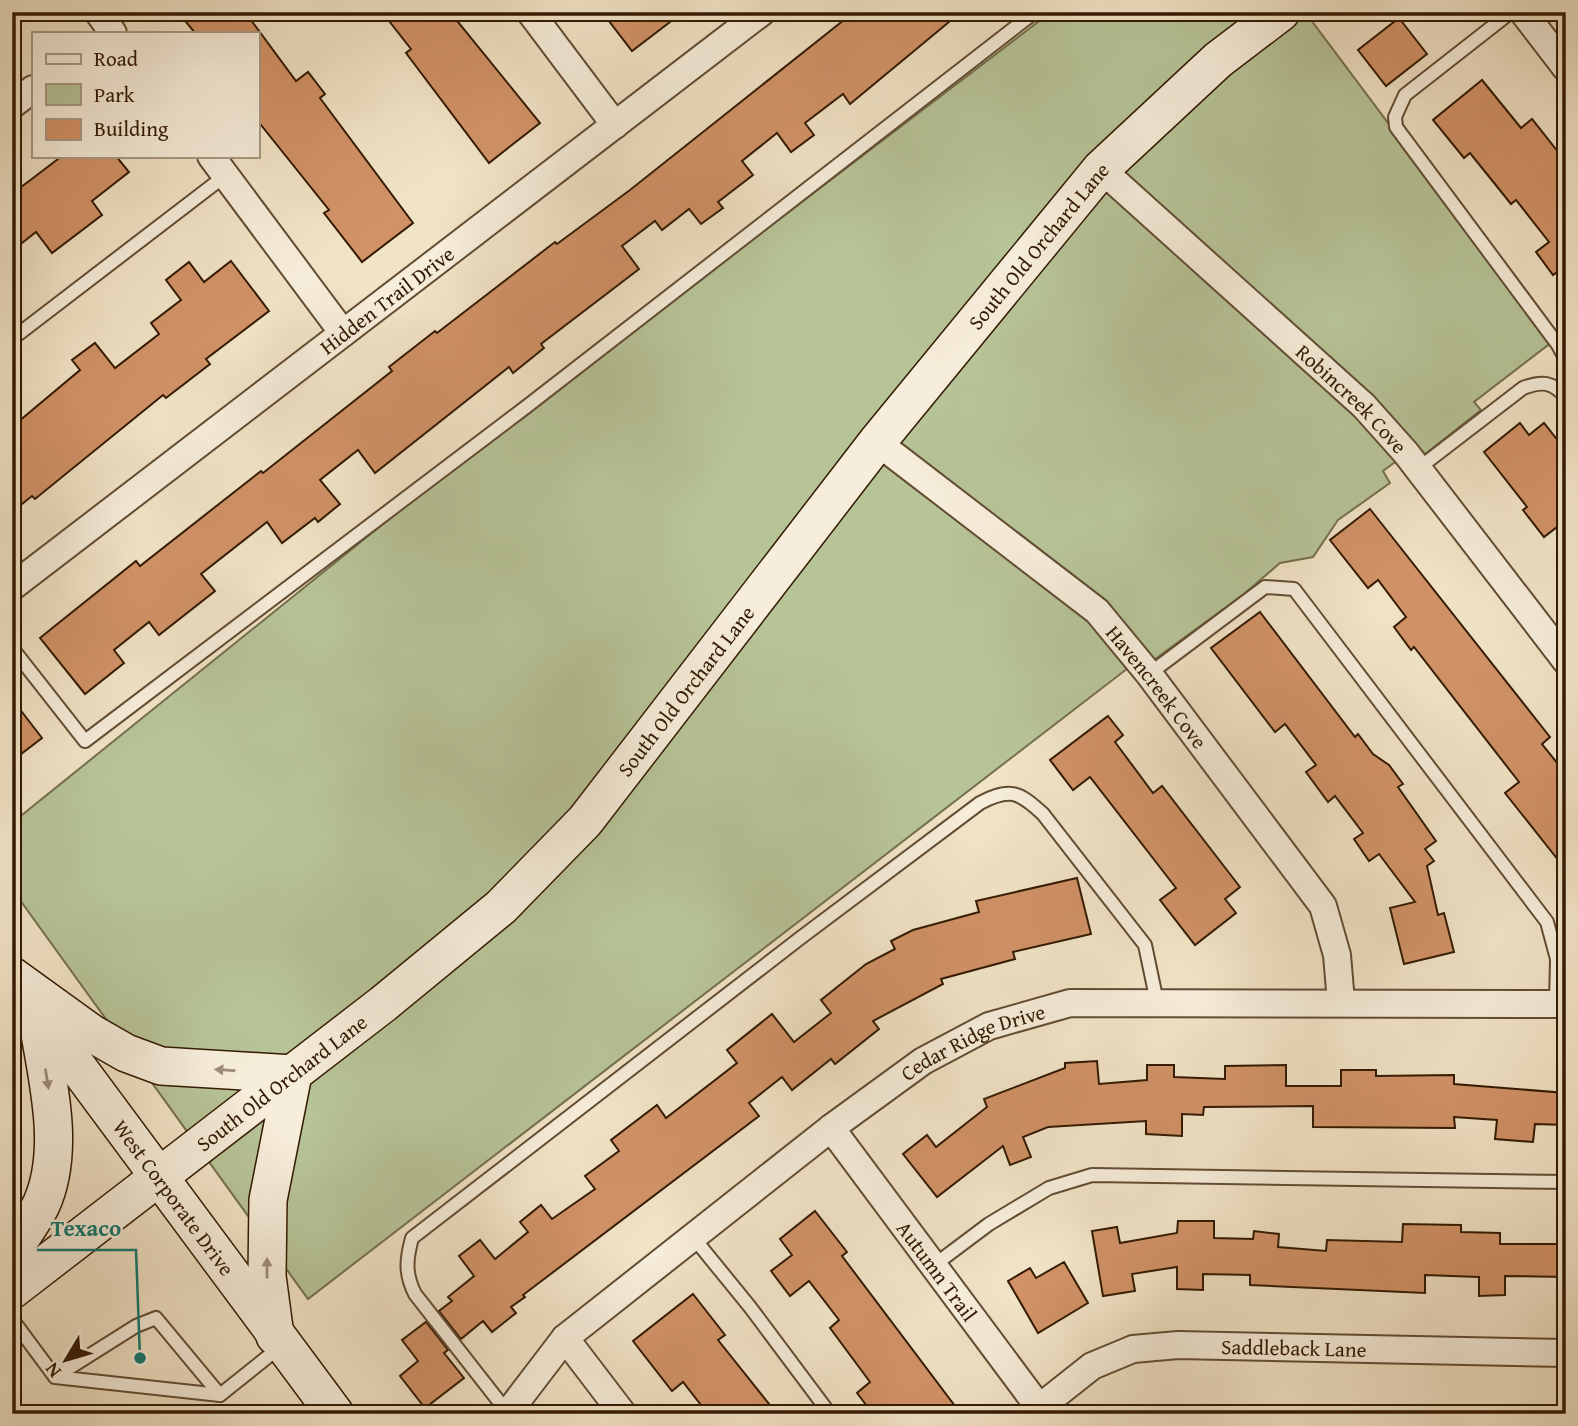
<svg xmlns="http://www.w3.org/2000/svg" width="1578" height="1426" viewBox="0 0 1578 1426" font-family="'Gentium Book Plus',serif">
	<rect width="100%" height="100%" fill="#f1e3c6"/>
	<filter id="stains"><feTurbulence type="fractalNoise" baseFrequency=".00286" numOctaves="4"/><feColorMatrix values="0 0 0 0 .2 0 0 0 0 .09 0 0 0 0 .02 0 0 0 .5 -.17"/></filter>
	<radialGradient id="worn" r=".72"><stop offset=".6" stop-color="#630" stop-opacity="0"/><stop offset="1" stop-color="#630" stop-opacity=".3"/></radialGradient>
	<polygon fill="#b7c498" stroke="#756f4d" stroke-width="2" points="1051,12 1305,12 1552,342 1474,402 1481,410 1420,458 1414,448 1383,471 1390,483 1338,520 1313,557 1280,563 1244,594 1151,662 1145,655 308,1299 12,889 12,823 445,474"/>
	<g fill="#d19267" stroke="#331a02" stroke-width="2">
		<polygon points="199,12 245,12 296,81 308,72 325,94 320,98 413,223 362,262 324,213 329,210 257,120 257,33 195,33 186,22"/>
		<polygon points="382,12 450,12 540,123 489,163 406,53 411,49"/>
		<polygon points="602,12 683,12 632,51"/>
		<polygon points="854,12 961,12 850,104 843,94 805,123 814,135 791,152 777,133 742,161 753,175 718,202 723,208 701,224 689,209 662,230 655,221 622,246 639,269 541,344 544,348 513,373 509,367 375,473 358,450 320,480 340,504 318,522 315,518 282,543 267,522 201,574 215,591 159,635 149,622 114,650 124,663 85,694 40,638 136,561 140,566 261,471 263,473 392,371 389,367 435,331 437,333 555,242 557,244 630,190"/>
		<polygon points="1399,18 1427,54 1386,86 1358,50"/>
		<polygon points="1482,80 1521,128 1532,119 1566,162 1566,265 1553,275 1536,252 1549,242 1516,200 1511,204 1470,153 1464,158 1433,120"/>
		<polygon points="62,156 116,156 129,172 92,201 102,215 52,253 36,232 12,251 12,194"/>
		<polygon points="231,261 269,311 206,359 210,364 166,398 163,395 35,499 32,496 12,512 12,427 80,370 72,360 95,343 115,368 159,334 151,323 181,300 166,280 189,262 204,282"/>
		<polygon points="1520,423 1529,435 1544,423 1566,451 1566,520 1544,537 1523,510 1527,507 1484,452"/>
		<polygon points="1370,509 1550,737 1542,744 1566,774 1566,870 1505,793 1519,782 1414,647 1411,650 1394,627 1406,617 1378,580 1368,588 1330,540"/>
		<polygon points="1260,612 1355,737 1358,734 1373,754 1389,765 1403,784 1398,787 1436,841 1425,849 1434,861 1427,866 1438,915 1444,913 1454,952 1404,964 1390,908 1415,902 1379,854 1369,861 1354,839 1363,833 1335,796 1328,802 1306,772 1316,765 1285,724 1275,732 1211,648"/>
		<polygon points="12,699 42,738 21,754 12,743"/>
		<polygon points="1108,716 1123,735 1115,742 1153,793 1162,786 1240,887 1225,899 1236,913 1195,945 1160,900 1176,888 1090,777 1073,790 1050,760"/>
		<polygon points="1077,878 1091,934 1013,952 1015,959 941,979 943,984 873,1021 879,1029 835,1064 831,1059 792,1090 782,1077 749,1103 759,1116 523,1295 525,1297 511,1307 516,1313 492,1332 483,1321 461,1339 439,1311 452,1301 448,1297 474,1276 459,1256 480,1240 495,1259 528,1232 520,1222 541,1205 552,1219 595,1189 585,1176 619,1151 611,1140 657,1105 666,1118 737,1063 727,1050 772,1014 794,1042 831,1013 821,1000 866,964 895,949 891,941 913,930 979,912 976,901"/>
		<polygon points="1097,1061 1099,1084 1147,1080 1147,1065 1174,1065 1174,1077 1225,1079 1225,1066 1286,1065 1286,1086 1341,1086 1341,1070 1376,1070 1376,1076 1454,1075 1454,1084 1566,1093 1566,1125 1535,1124 1533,1142 1495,1139 1497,1120 1454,1117 1455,1128 1313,1127 1313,1106 1204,1107 1203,1115 1182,1114 1182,1136 1146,1134 1146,1121 1048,1127 1023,1137 1031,1157 1010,1165 1003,1146 937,1197 903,1154 927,1135 936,1147 987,1107 984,1099 1065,1068 1065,1063"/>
		<polygon points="815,1211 847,1252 842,1256 961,1414 873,1414 857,1393 870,1382 830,1328 839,1320 809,1281 790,1296 771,1271 792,1255 780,1239"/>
		<polygon points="1178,1221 1214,1221 1214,1238 1253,1239 1254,1231 1279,1234 1278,1247 1326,1251 1327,1240 1402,1242 1403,1224 1461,1225 1461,1232 1500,1233 1500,1244 1566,1244 1566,1277 1505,1276 1505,1295 1479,1296 1479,1277 1425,1275 1425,1293 1250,1285 1250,1275 1203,1274 1203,1290 1177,1289 1177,1267 1132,1274 1135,1291 1103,1296 1092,1231 1117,1227 1120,1243 1177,1233"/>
		<polygon points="1064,1262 1088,1303 1038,1333 1008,1281 1030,1268 1036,1278"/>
		<polygon points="693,1294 725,1335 718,1340 777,1414 708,1414 683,1382 672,1391 633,1341"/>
		<polygon points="426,1322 448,1350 444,1353 464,1378 425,1408 400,1376 418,1361 402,1340"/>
	</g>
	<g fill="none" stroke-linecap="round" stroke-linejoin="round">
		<defs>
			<g id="lane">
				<polyline points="1511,12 1405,95 1395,117 1396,127 1558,345 1566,360"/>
				<polyline points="12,339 226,175"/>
				<path d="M1419,468L1523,388C1541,381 1553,381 1566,398"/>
				<polyline points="12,648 85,741 526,407 1035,12"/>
				<polyline points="1149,674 1265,587 1294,589 1547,922 1557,959 1556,1004"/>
				<polyline points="693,1237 750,1307 830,1414"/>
				<polyline points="933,1266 989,1224 1049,1188 1092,1175 1566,1182"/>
				<polyline points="12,1319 55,1377 220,1395 280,1347"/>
				<polyline points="55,1377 136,1326 156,1318 220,1395"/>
				<path d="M508,1413L415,1294C405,1274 406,1260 412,1238L799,939L980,803C1010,787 1019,792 1043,814L1145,945L1157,1002"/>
			</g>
			<g id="street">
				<polyline points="98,12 113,33"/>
				<polyline points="530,12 615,125"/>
				<polyline points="1523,12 1566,68"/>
				<polyline points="12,105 33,89"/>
				<polyline points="211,156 343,333"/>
				<path id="s1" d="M1101,169L1364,406L1406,453L1566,661"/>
				<path id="s2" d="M877,442L1097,611L1149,674L1323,906L1337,955L1341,1002"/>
				<path id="s3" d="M12,587L762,12"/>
				<path id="s4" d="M831,1128L1044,1414"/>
				<polyline points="565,1338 623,1414"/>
				<path id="s5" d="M1039,1408L1092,1366L1133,1349L1178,1345L1566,1353"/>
				<path id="s6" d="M507,1414L565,1338L831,1128L923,1061L989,1026L1070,1003L1566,1004"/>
			</g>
			<g id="secondary">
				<polyline points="12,976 91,1033 126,1053 161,1066 293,1074 268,1200 267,1276 275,1336"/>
				<path id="s7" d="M30,1003L335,1414"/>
				<path d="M12,1251C22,1236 33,1221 41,1205C67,1148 46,1075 37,1016"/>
				<path id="s8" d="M12,1290L383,1004L501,907L585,821L877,442L1101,169L1218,60L1281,12"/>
			</g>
		</defs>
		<use href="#lane" stroke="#624c33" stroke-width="16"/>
		<use href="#street" stroke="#624c33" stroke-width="30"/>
		<use href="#secondary" stroke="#331a02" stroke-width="40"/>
		<use href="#lane" stroke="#f6edda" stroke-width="12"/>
		<use href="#street" stroke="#f6edda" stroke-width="26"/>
		<use href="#secondary" stroke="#f6edda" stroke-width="37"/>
	</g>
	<defs><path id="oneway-solid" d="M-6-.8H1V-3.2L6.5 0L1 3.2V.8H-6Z" transform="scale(1.75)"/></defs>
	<g fill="#9e8e79">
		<use href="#oneway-solid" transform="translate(225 1070) rotate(-176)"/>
		<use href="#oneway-solid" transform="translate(47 1079) rotate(81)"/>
		<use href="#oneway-solid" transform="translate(267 1268) rotate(-90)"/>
	</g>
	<g text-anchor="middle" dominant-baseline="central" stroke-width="5" stroke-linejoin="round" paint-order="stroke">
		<g font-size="21" fill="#331a02" stroke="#f6edda">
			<text stroke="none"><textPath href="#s8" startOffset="1474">South Old Orchard Lane</textPath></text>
			<text stroke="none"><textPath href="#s3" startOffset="472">Hidden Trail Drive</textPath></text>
			<text stroke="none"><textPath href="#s1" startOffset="340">Robincreek Cove</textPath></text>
			<text stroke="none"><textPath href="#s2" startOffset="374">Havencreek Cove</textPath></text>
			<text stroke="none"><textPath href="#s8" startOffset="906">South Old Orchard Lane</textPath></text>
			<text stroke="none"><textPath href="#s6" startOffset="602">Cedar Ridge Drive</textPath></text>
			<text stroke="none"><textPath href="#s8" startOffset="340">South Old Orchard Lane</textPath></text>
			<text stroke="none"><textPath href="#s7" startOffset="242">West Corporate Drive</textPath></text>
			<text stroke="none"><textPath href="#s4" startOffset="178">Autumn Trail</textPath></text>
			<text stroke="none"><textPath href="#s5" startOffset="273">Saddleback Lane</textPath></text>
		</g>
	</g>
	<path fill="none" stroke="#0f766e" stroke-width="2.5" d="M140 1358L136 1250H37"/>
	<circle fill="#0f766e" stroke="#f6edda" stroke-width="2.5" cx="140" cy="1358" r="7"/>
	<g font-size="23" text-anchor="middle" font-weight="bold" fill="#0f766e" stroke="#f6edda" stroke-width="5" stroke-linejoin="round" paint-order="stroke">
		<text x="86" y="1236">Texaco</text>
	</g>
	<rect width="1578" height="1426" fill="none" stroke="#f1e3c6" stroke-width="42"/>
	<rect x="14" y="14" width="1550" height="1398" fill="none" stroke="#331a02" stroke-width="3.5"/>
	<rect x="21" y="21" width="1536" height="1384" fill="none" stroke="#331a02" stroke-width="2"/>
	<rect x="32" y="32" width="228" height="126" fill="#f6edda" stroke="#a89984" stroke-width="2"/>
	<rect x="46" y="54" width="35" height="10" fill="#f6edda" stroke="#a89984" stroke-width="2"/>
	<text x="94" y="66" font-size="21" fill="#331a02">Road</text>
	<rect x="46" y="84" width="35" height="21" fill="#b7c498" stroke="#a89984" stroke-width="2"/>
	<text x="94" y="102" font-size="21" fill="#331a02">Park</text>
	<rect x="46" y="119" width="35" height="21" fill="#d19267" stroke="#a89984" stroke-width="2"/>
	<text x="94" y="136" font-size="21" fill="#331a02">Building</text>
	<g transform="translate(66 1360) rotate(232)" stroke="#f6edda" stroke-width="5" paint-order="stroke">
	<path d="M0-5L12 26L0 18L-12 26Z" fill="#331a02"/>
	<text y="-10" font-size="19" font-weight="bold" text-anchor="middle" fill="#331a02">N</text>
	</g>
	<rect width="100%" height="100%" filter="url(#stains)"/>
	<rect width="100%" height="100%" fill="url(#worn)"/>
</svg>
